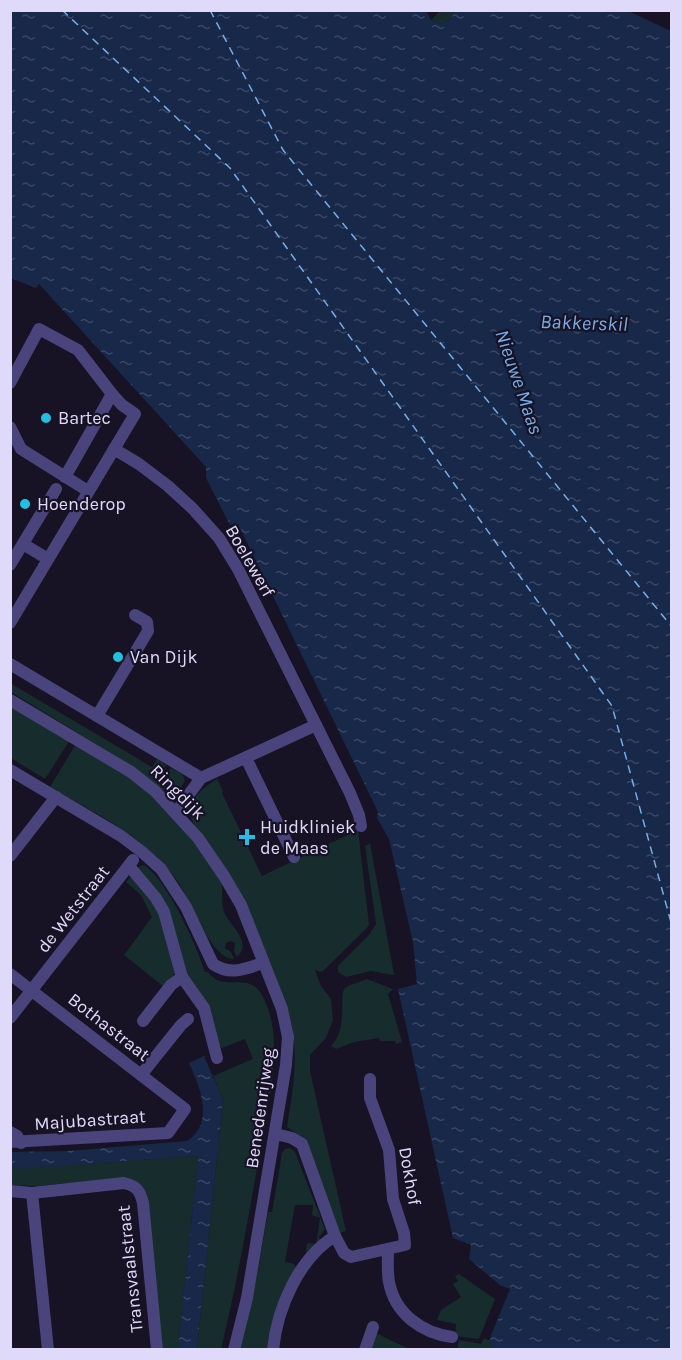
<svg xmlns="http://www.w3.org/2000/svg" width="682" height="1360" viewBox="0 0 682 1360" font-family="Karla,sans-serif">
	<defs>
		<pattern id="forest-firs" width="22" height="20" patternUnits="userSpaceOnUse" patternTransform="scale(1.5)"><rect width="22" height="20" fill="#162c2d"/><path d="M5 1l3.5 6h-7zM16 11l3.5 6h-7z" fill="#384a4c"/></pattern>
		<pattern id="water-ripples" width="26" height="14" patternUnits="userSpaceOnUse" patternTransform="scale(1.5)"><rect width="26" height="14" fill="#172848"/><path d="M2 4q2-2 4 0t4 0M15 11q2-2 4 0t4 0" fill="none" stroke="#384763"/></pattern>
	</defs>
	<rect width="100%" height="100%" fill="#171224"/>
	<g fill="#162c2d">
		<path d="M10,683L152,767L157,759L166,765L162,772L167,774L171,768L182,774L185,780C181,790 176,794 165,792L119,758L11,692Z"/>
		<polygon points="10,705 70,740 45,779 11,758"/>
		<path d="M76,744C94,755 113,766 130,778C159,800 186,829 205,859C210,866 218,874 221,882C224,892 220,904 225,914C231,926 253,943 237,957L234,951L235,943L230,941L226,943L225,948L231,952L234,959C209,958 190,898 176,879C144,836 95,813 50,787Z"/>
		<path d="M217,779L223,791L222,793L262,876L358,830L369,924L367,928L322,972L315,970L321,986L331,999L333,1020L326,1038L310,1055V1071L346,1231L340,1233L304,1138L287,1127C294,1085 300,1047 287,1006L208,842C203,836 196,829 193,822C183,803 202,788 217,779Z"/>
		<polygon points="370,843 394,974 402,972 392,975 371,971 346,977 338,972 338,966 369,935 376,924 365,846"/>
		<path d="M143,865C165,875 198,948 205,972H208C224,994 248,970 262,995C270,1009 274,1028 274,1044C275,1080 266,1117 260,1152C248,1219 237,1284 221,1349H197L223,1100L213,1076L253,1059L245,1039L222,1048L219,1045L137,868Z"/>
		<polygon points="133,874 159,910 175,973 164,987 124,955 152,917 141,895 126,882"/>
		<path d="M367,979L393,989L388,994L402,1042L396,1044L395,1041H380L379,1038L354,1042L336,1049L331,1046C349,1028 338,994 345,988C350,984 361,982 367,979Z"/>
		<polygon points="290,1148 295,1152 325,1229 319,1237 321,1240 308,1254 306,1252 307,1243 316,1244 320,1218 312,1215 313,1205 295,1205 285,1262 294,1264 297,1269 269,1349 240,1350 256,1282 268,1212 272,1212 282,1153 285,1149"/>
		<polygon points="196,1156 198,1158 178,1349 162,1349 146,1195 125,1178 36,1186 11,1185 10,1169"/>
		<polygon points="459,1274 495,1299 479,1339 455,1336 456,1324 437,1320 441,1310 461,1297 453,1284 458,1281 455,1276"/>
		<polygon points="376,1334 380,1335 409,1349 367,1350"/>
		<polygon points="484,1338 489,1340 493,1349 457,1350 459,1340 481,1344"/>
	</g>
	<polygon fill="url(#forest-firs)" points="440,11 455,11 450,20 441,24 431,20"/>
	<g fill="url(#water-ripples)">
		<polygon points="426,10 431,20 441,24 450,20 455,11 626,10 671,31 671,1349 493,1349 489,1340 509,1289 501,1286 469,1259 471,1245 453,1238 398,989 417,984 413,942 389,839 377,818 378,812 238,524 230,525 206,478 206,467 39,284 36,288 11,278 10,11"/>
		<path d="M204,1056L223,1100L197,1349H178L198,1157L196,1156L17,1169H11V1152L68,1151L187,1141C215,1123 200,1087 189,1063Z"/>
	</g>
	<polygon fill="#171224" points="501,1286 510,1289 489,1340 486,1339 506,1291 500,1288"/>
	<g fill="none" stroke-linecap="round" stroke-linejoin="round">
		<g stroke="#76aeec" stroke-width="1.5" stroke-dasharray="8 6" stroke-linecap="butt">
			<polyline points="62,10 230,168 612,706 672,926"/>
			<polyline points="210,10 283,150 672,627"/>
		</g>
		<g stroke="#4a447d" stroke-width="12">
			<polyline points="10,383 39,329 78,350 112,394 122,405 135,414 10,623"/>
			<polyline points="10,427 21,449 88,491"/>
			<polyline points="114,449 139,464 168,486 193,509 219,538 238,569 350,793 359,815 361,826"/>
			<polyline points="65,477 112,394"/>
			<polyline points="23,544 48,559"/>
			<polyline points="10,565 56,489"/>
			<polyline points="10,664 201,778"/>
			<polyline points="10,700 131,772 155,791 198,838 224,876 241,905 282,1009 288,1037 286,1065 247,1298 234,1350"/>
			<polyline points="97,716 148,631 147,622 135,615"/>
			<polyline points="246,758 294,857"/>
			<path d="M10,770L121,836L141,851L161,869L186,907L213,964C230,976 245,969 263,963"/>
			<polyline points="176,812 201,778 316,725"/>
			<polyline points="10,856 56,797"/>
			<polyline points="129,866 156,898 164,912 182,977 204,1008 217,1058"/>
			<polyline points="10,974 185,1109 168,1133 10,1142"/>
			<polyline points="10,1018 133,860"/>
			<polyline points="143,1021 171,985 182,977"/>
			<polyline points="141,1075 181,1025 188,1019"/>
			<polyline points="10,1132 17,1136 21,1143"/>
			<polyline points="276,1134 292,1138 302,1144 335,1236 344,1253 351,1257 405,1245 404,1233 393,1199 389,1150 370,1098 370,1079"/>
			<path d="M10,1191L32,1193L124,1183C137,1186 140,1191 143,1203L157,1350"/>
			<polyline points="32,1193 48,1350"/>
			<path d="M388,1249C388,1260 387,1272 389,1282C395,1314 422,1333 452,1337"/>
			<path d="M273,1350C277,1308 299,1258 335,1236"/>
			<polyline points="365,1350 373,1327"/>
		</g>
	</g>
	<g fill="#21c0e0" stroke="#171224" stroke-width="2">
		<circle cx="46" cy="418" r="6"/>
		<circle cx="25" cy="504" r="6"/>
		<circle cx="118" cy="657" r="6"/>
		<path d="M244 828h6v6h6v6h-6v6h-6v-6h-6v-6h6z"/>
	</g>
	<g text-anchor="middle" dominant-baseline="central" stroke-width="4.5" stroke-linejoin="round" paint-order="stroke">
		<g font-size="18" fill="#e0dafa" stroke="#171224" text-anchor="start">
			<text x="58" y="418">Bartec</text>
			<text x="37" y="504">Hoenderop</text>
			<text x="130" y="657">Van Dijk</text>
			<text x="260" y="827">Huidkliniek<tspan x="260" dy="21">de Maas</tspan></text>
		</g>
		<g font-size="18" fill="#e0dafa" stroke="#171224">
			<text transform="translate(250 561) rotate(60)">Boelewerf</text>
			<text transform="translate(178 792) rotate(45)">Ringdijk</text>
			<text transform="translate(73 909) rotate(-52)">de Wetstraat</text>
			<text transform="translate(109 1027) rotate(38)">Bothastraat</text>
			<text transform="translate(260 1108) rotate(-82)">Benedenrijweg</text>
			<text transform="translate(90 1120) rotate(-4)">Majubastraat</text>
			<text transform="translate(410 1176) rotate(80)">Dokhof</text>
			<text transform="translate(130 1269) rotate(-96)">Transvaalstraat</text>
		</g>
		<g font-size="20" font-style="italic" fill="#76aeec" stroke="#171224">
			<text transform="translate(584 323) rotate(2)">Bakkerskil</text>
			<text transform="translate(519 382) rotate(71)">Nieuwe Maas</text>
		</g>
	</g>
	<rect width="682" height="1360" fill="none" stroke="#e0dafa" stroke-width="24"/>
</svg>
